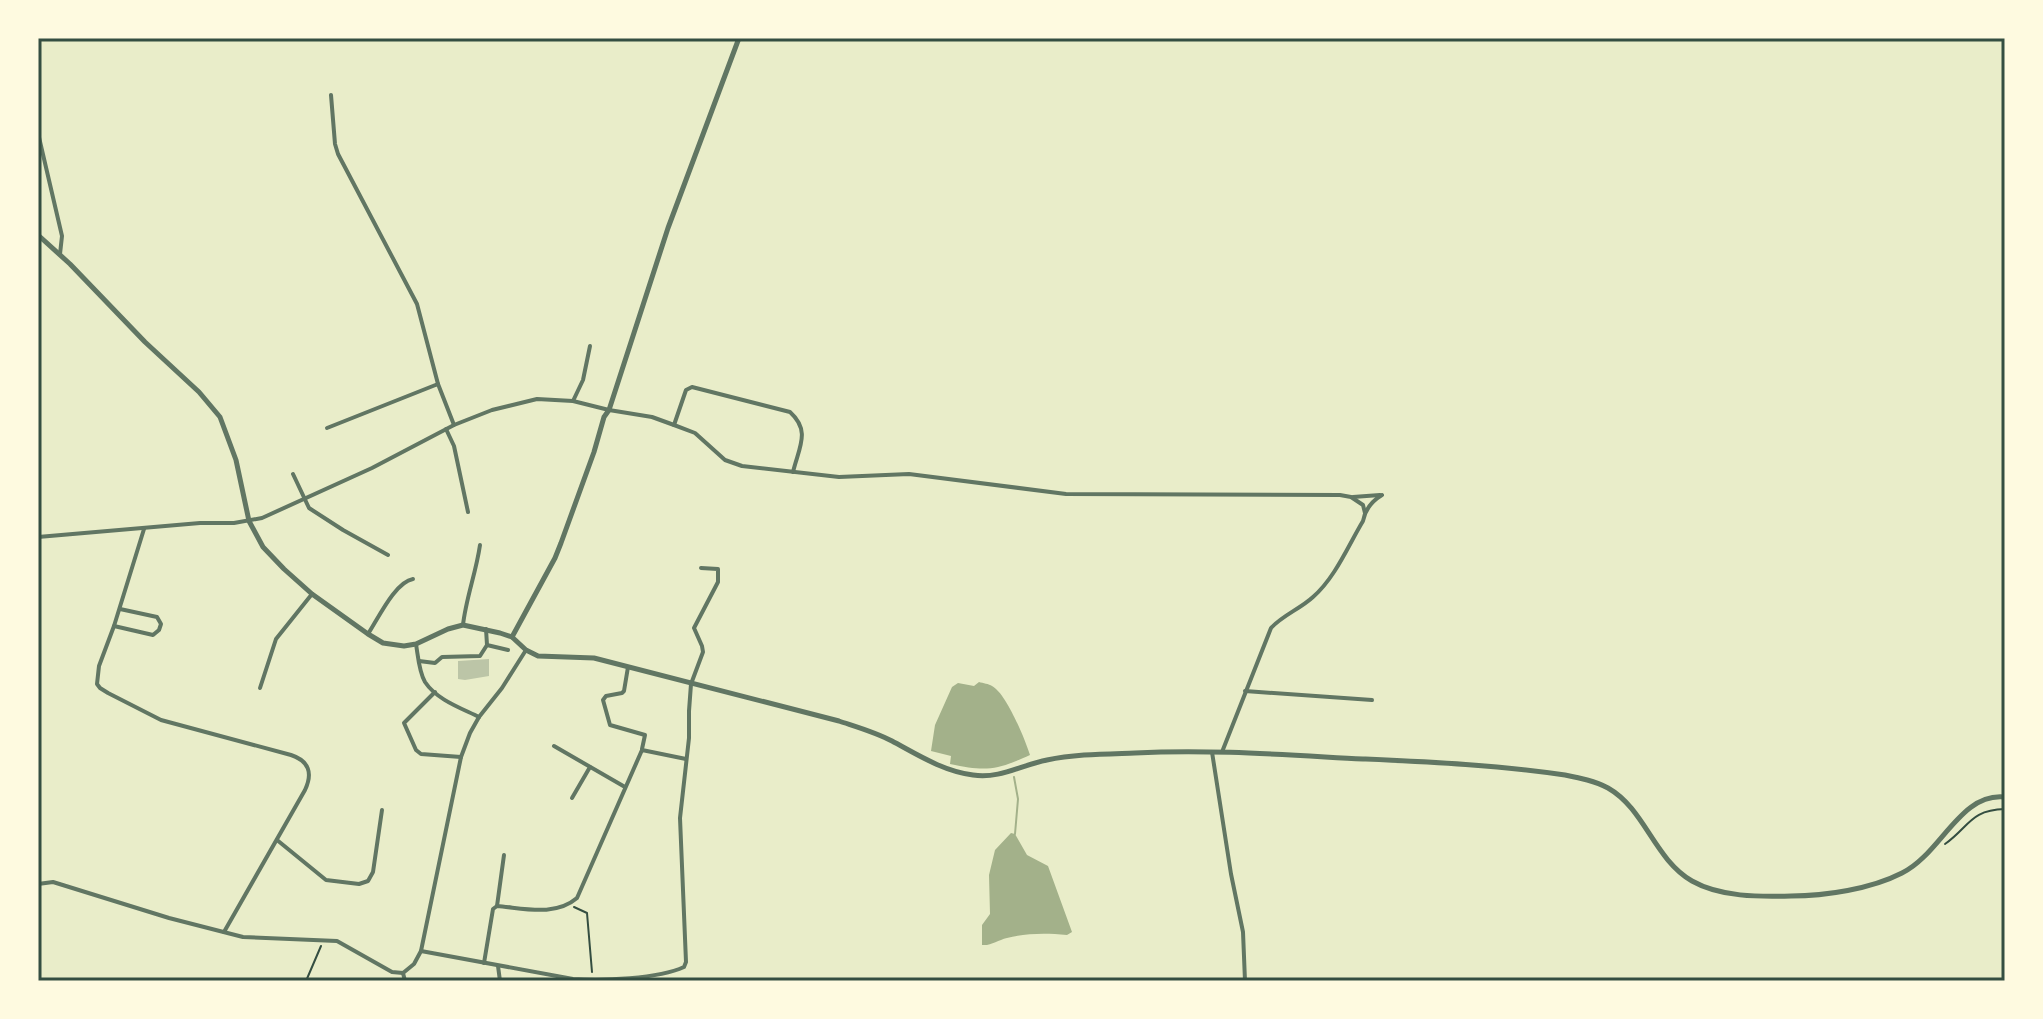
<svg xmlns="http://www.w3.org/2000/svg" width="2043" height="1019" viewBox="0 0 2043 1019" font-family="Cabin,sans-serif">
	<rect width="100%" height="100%" fill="#e9edc9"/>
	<g fill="#a3b18a">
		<path d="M979,682C983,683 989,684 992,686C1006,693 1025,739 1030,755C997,770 987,772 950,764L951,756L931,751L935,725L952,687L958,683L974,686Z"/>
		<path d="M1011,833L1015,834L1027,855L1048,866L1072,932L1067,935C1046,933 1027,933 1007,938C998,940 991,946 982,945V925L990,914L989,875L995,850Z"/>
	</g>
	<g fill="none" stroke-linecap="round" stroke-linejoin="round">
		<polyline stroke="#a3b18a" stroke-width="2" points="1014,777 1018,799 1015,834"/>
	</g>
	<polygon fill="#bcc5a7" points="489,659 489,676 465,680 458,679 458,661"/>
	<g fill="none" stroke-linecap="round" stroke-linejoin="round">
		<g stroke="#344e41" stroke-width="2">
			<path d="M1945,844C1970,826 1970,810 2005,809"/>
			<polyline points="574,907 587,913 592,972"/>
			<polyline points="306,981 321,946"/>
		</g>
		<g stroke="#617663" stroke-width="4">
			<polyline points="331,95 335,144 338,154 417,304 438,384"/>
			<polyline points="38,133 62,236 60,254"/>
			<polyline points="573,401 583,380 590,346"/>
			<path d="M674,425L686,390L692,387L790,412C811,431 799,447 793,472"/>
			<polyline points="327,428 438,384 454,425"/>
			<polyline points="446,429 454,446 468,512"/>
			<polyline points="293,474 309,508 343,530 388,555"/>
			<polyline points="1353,497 1380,495"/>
			<path d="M144,529L114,626L99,666L97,684L100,688L108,693L161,720L291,755C309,761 313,773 305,790L224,932"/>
			<polyline points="38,537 200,523 234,523 262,518 372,468 454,425 492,410 537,399 573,401 609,410 652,417 674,425 695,433 725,460 742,466 839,477 909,474 1066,494 1340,495 1351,497 1363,505 1365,513"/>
			<path d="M463,625C466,598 476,573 480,545"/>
			<polyline points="114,626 153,635 159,630 161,624 157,617 120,609"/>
			<polyline points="486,629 487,645 508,650"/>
			<path d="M368,634C378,619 395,582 413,579"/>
			<path d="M416,644C418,656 419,672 425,682C437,700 461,708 479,717"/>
			<polyline points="419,661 435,663 442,657 480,656 487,645"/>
			<polyline points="628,667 624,691 622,693 606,696 603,700 610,725 645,735 642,749"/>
			<polyline points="260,688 276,639 312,594"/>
			<polyline points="1245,691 1372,700"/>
			<polyline points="435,692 404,723 416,750 421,754 461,757"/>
			<polyline points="554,746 625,787"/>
			<polyline points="1212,752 1231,874 1243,932 1245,981"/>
			<path d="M1222,752L1271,628C1283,615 1300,609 1313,597C1335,578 1348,546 1363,521C1365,510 1372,501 1382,495"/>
			<polyline points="572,798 590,767"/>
			<polyline points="277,840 326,880 359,884 368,881 373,872 382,810"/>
			<polyline points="38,884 53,882 169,918 243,937 337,941 392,972 403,973"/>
			<polyline points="497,906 504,855"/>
			<path d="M421,951L573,979C602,981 658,979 684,967L686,962L680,818L689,738V711L691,684L703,652L702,646L694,628L718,582V569L701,568"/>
			<path d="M484,963L493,909L497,906C523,908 555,917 577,898L642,750L686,759"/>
			<polyline points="498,966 500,981"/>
			<polyline points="405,981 403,973 414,964 421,951 461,757 470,733 479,717 502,688 526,650"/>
		</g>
		<g stroke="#617663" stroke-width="5">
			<path d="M38,235L70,264L145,342L199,392L220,417L236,460L249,521L263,547L284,569L312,594L368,634L383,643L404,646L416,644L448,629L463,625L500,633L512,637L526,650L538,656L594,658L839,721C857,727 875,732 892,741C918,755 943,771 973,775C1000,779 1021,765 1047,760C1075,754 1106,754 1135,753C1211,749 1287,755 1363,759C1430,762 1499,765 1565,775C1580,778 1595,781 1608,788C1645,809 1654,859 1692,881C1720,897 1759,897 1791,896C1825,896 1871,889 1902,873C1941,854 1960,792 2005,797"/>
			<polyline points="512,637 555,558 561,543 594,452 604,417 609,410 668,228 739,38"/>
		</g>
	</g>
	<rect width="2043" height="1019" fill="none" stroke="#fefae0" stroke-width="80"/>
	<rect x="40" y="40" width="1963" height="939" fill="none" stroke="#344e41" stroke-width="3"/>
</svg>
